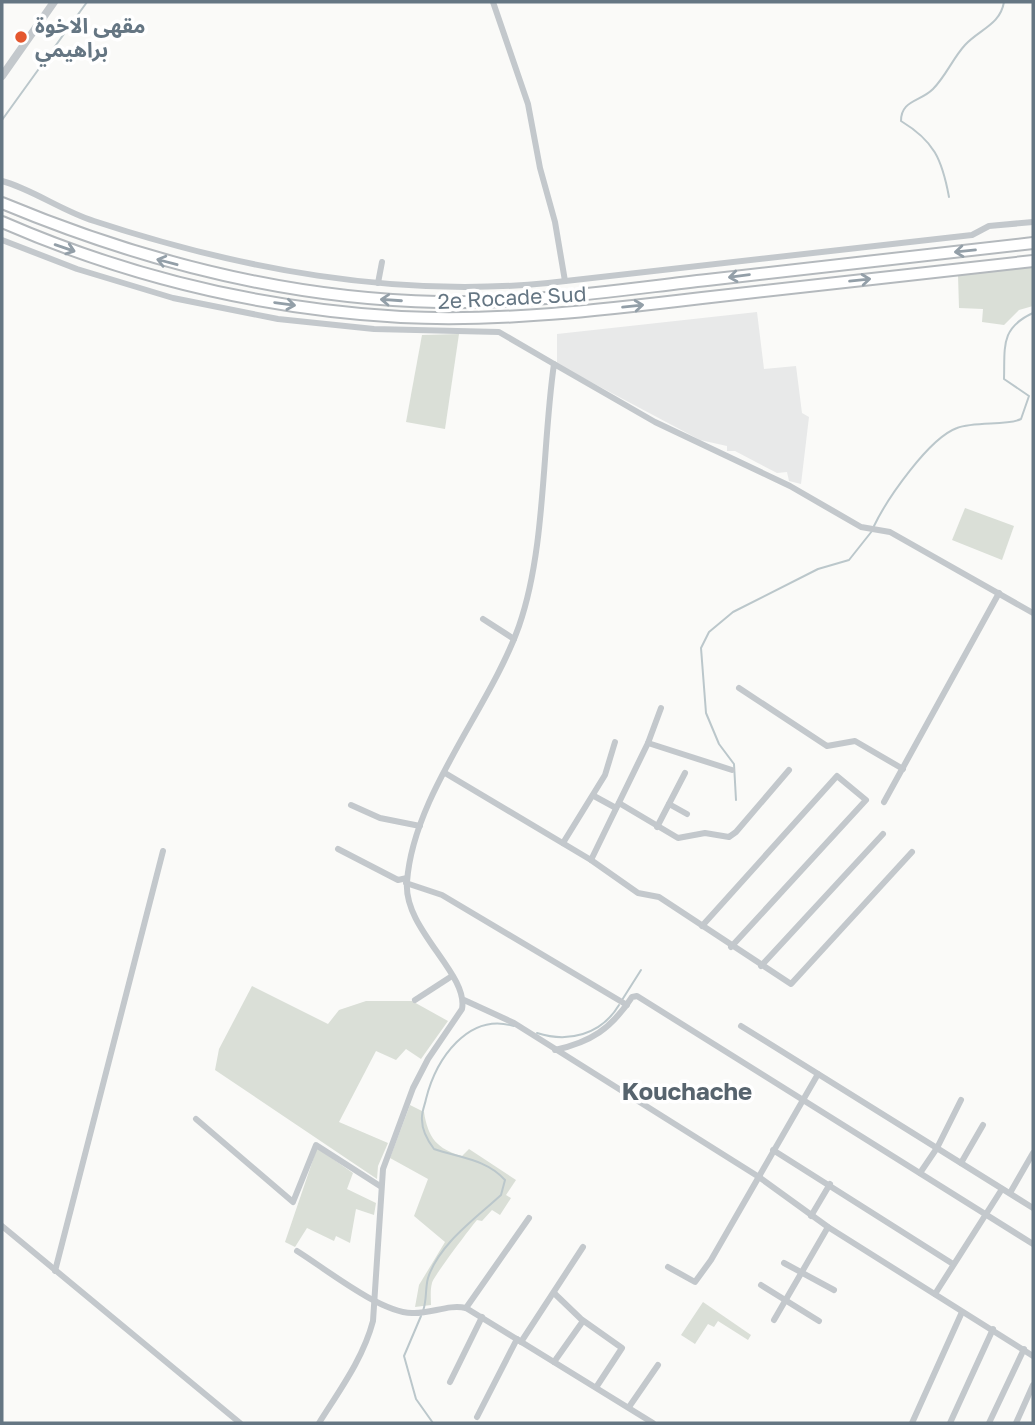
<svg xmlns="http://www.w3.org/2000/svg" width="1035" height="1425" viewBox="0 0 1035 1425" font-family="'Golos Text','Noto Sans Arabic',sans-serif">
	<rect width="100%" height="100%" fill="#fafaf8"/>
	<polygon fill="#e8e9e9" points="757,312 764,369 796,366 802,413 809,417 801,484 789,481 787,472 777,473 735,451 727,451 727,446 700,440 557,364 557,334"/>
	<g fill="#dadfd7">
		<polygon points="1033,267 1033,306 1019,310 1004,325 982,322 983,309 959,308 958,275"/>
		<polygon points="459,334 445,429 406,422 422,335"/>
		<polygon points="965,508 1014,526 1002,560 952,540"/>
		<polygon points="252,986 328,1024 339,1010 366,1001 412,1001 448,1021 421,1059 406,1049 396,1060 376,1051 339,1122 388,1143 378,1166 377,1179 215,1070 219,1049"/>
		<path d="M410,1105L424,1112C428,1138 437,1149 462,1156L469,1149L516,1180L506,1195L511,1198L500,1215L492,1210L482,1221L477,1220C471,1227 433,1277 432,1283C430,1290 431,1299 431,1305L415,1307L419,1285L445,1242L414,1216L428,1179L390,1158Z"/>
		<polygon points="317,1148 353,1173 347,1189 376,1203 374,1215 356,1209 350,1243 336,1236 334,1241 307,1228 295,1247 285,1242"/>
		<polygon points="703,1302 751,1335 748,1340 718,1321 714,1327 708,1324 695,1344 681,1335"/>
	</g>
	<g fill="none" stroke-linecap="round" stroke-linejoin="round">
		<g stroke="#bbc7cb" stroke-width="2">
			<polyline points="2,120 87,2"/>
			<path d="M949,197C942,159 934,141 901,121C901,100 920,102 933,89C946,76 953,58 965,45C980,29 1000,25 1004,2"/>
			<path d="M874,526C887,499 929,438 957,428C975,421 1008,426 1021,419L1029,396L1004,379C1005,347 1000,328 1033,313"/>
			<polyline points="736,800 734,764 719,744 706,713 701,648 709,632 733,612 818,569 849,560 872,531"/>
			<polyline points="622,1000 641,970"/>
			<path d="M537,1033C568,1043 601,1035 619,1005"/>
			<path d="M423,1311C427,1300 425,1289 428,1278C439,1244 475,1219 501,1195L505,1180C486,1159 460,1158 434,1149C428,1141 422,1131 422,1120C421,1113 425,1105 426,1099C436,1059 468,1012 514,1026"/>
			<polyline points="421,1316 404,1356 416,1399 433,1423"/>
		</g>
		<defs>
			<g id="motorway">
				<path d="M2,203C141,261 286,299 438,302C528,304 618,290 707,280C816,267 925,256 1033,243"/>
				<path d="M2,222C128,277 263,309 401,317C502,322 602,310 702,298C812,286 923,273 1033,261"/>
			</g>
		</defs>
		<use href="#motorway" stroke="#b4b9bd" stroke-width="14"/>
		<g stroke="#c3c8cc" stroke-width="6">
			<polyline points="493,2 528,104 540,168 555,222 565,281"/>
			<path d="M2,181C32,189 62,211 94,221C240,269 393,298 548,283L972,235L989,226L1033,222"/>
			<polyline points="2,240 77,269 173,298 278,319 374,329 499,332 554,364"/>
			<polyline points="378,283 382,262"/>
			<polyline points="483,619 514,639"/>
			<polyline points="739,688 827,746 855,741 903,769"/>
			<polyline points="648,743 732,770"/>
			<polyline points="445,773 591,860 638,893 659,897 791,984 912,852"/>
			<polyline points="594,796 616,808"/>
			<polyline points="884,802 999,593"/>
			<polyline points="619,803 678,838 705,833 729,837 736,832 789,770"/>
			<polyline points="669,804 687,814"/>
			<polyline points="351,805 380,818 420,826"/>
			<polyline points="657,827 685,773"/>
			<polyline points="563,843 605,775 615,742"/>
			<polyline points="338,849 398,880 407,878"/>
			<polyline points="591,860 648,743 661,708"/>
			<polyline points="406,883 442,895 627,1005"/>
			<polyline points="702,926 837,776 866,800 731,947"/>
			<polyline points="761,966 883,834"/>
			<polyline points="415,1000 452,976"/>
			<polyline points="464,1000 514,1023 759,1177 828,1227 1033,1356"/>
			<polyline points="741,1026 1033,1208"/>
			<path d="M555,1050C591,1042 611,1029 632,997L637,996L1033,1244"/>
			<polyline points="196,1119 293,1202 316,1145 380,1186"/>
			<polyline points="773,1150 953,1264"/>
			<polyline points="961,1163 983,1125"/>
			<polyline points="920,1173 937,1148 961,1100"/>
			<polyline points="1010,1193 1033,1153"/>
			<polyline points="811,1216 830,1184"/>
			<polyline points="2,1226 240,1423"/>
			<path d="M297,1251C326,1269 379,1312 412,1313C431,1314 448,1304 466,1308L653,1423"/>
			<polyline points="784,1263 834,1290"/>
			<polyline points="668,1267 695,1282 711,1260 818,1074"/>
			<polyline points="55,1271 163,851"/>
			<polyline points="761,1285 819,1321"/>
			<polyline points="554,1293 581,1319 622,1348 597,1386"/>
			<polyline points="935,1294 1002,1189"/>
			<polyline points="466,1308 529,1218"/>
			<polyline points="774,1320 828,1227"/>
			<polyline points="521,1342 583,1247"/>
			<polyline points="554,1362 583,1321"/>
			<polyline points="450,1382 482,1317"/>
			<polyline points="629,1407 658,1365"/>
			<polyline points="477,1417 517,1339"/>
			<path d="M319,1423C339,1391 363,1359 373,1321L383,1169L413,1088L428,1059L462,1009C469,974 403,929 407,882C413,795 490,708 519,626C546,549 542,446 554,364L655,422L790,486L861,527L890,532L1033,613"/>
			<polyline points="912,1423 962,1312"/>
			<polyline points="950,1423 993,1329"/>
			<polyline points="989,1423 1024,1349"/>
			<polyline points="1016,1423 1033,1385"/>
		</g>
		<polyline stroke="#c3c8cc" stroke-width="8" points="2,76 54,2"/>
		<use href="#motorway" stroke="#fff" stroke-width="10"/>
	</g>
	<defs><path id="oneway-shaft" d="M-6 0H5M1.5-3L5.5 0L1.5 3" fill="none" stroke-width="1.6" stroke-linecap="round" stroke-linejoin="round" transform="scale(1.75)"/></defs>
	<g stroke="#939fa8">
		<use href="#oneway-shaft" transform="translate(65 248) rotate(19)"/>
		<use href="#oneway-shaft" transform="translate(965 251) rotate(174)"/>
		<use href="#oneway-shaft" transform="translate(167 262) rotate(-165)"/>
		<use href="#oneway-shaft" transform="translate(739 276) rotate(173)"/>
		<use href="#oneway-shaft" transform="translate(860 280) rotate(-6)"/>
		<use href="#oneway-shaft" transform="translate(391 300) rotate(-176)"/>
		<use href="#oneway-shaft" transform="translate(285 304) rotate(8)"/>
		<use href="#oneway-shaft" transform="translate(633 306) rotate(-6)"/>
	</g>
	<circle fill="#e4572e" stroke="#fff" stroke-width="2.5" cx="21" cy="37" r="7"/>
	<g text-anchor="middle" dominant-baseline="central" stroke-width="7" stroke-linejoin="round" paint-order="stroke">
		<g font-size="21" font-weight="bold" fill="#657683" stroke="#fff" text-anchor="start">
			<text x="35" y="25">مقهى الاخوة<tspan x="35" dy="24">براهيمي</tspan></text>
		</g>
		<g font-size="21" fill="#657683" stroke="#fff">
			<text transform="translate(512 297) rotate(-3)">2e Rocade Sud</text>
		</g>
		<g font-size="24" font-weight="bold" fill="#57646e" stroke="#fff">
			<text x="687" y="1090">Kouchache</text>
		</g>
	</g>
	<rect width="1035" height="1425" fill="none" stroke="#657683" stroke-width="7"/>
</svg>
